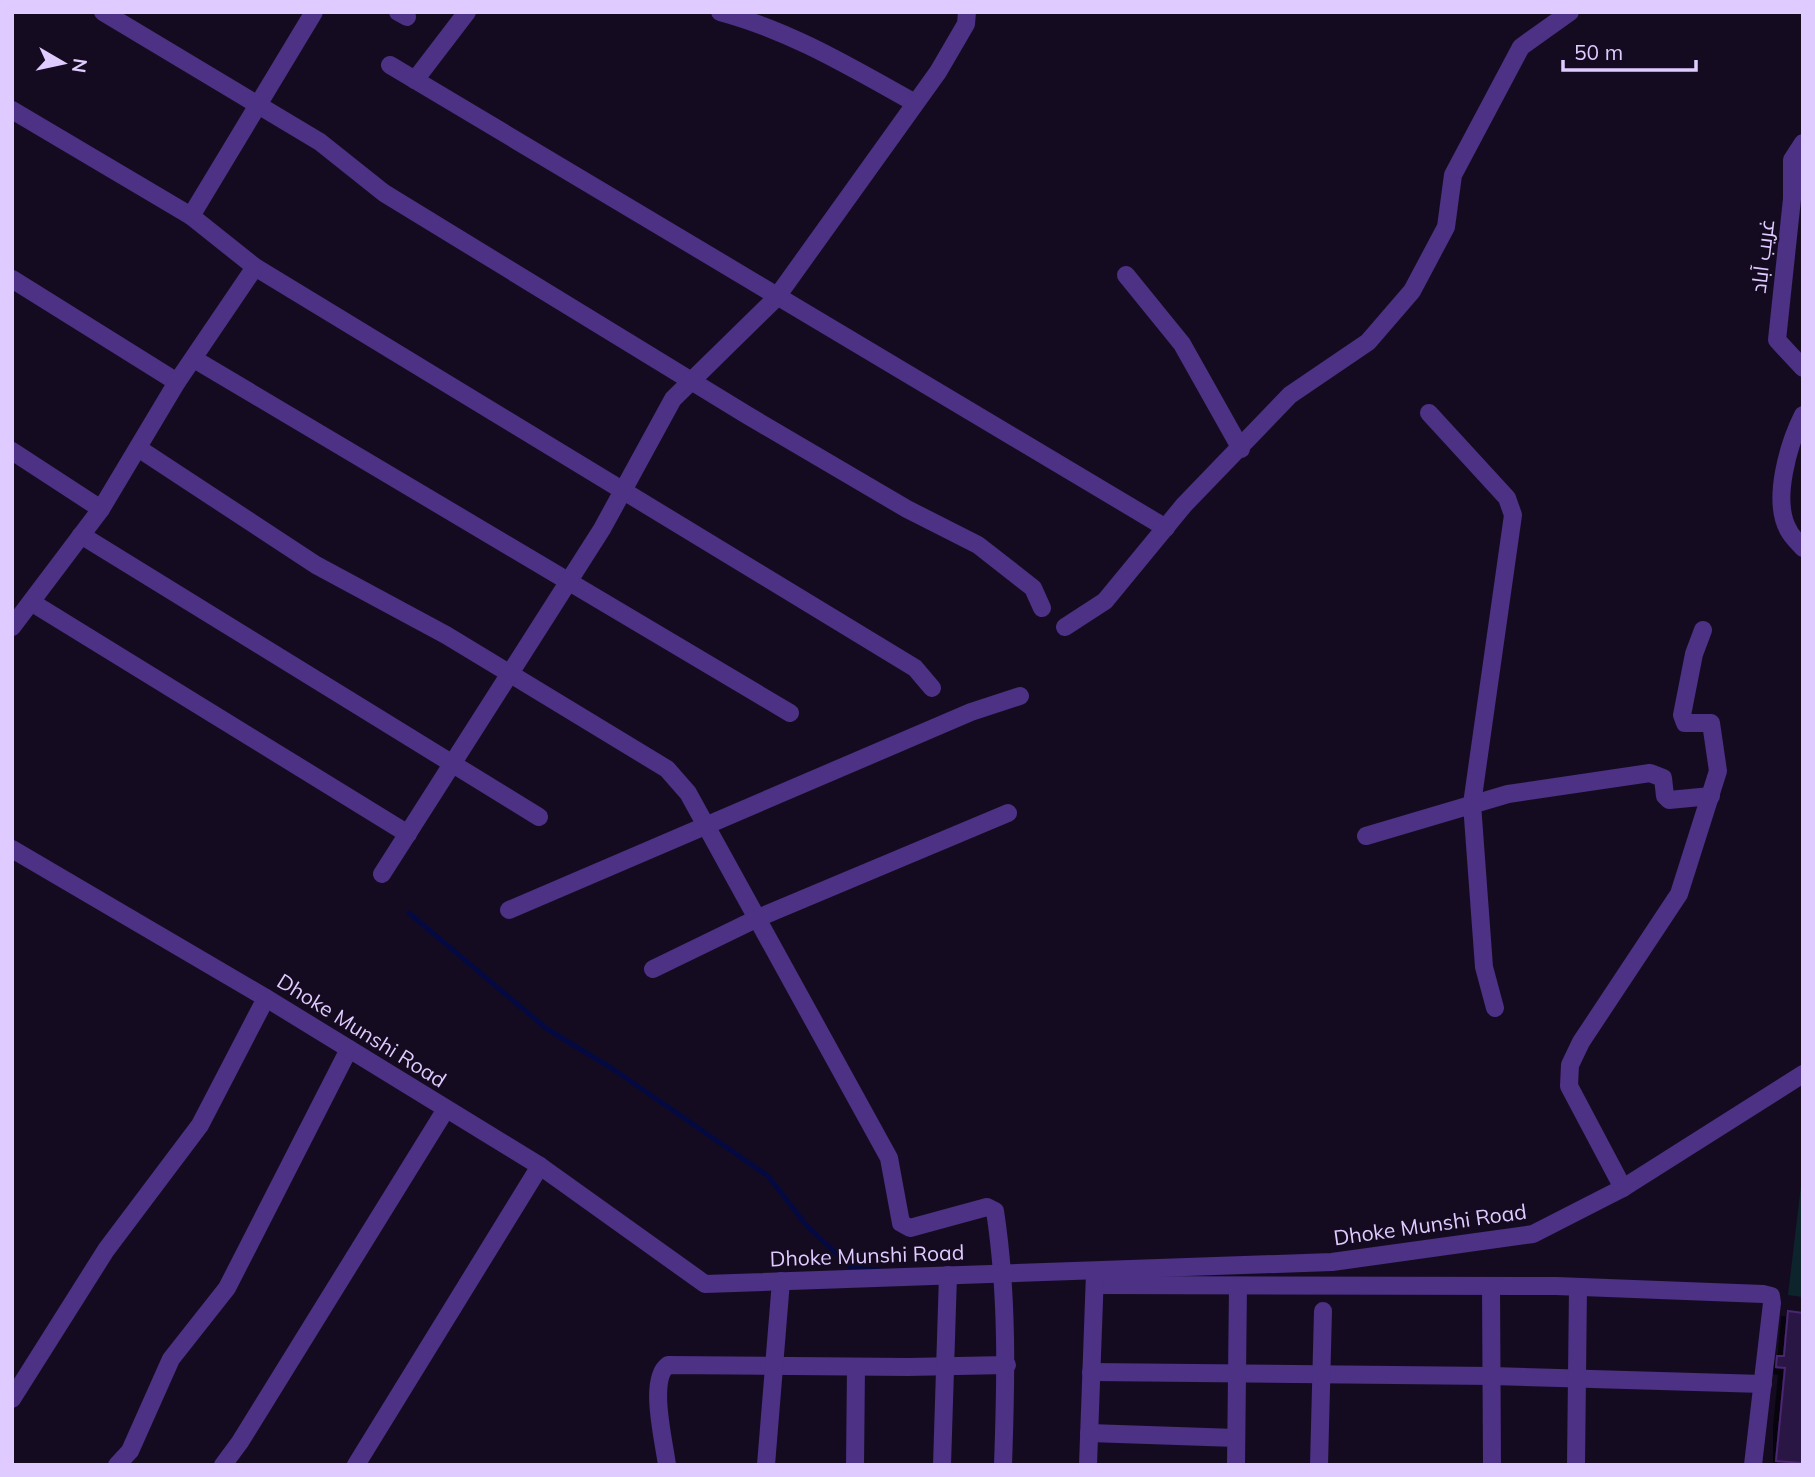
<svg xmlns="http://www.w3.org/2000/svg" width="1815" height="1477" viewBox="0 0 1815 1477" font-family="Mulish,Cairo,sans-serif">
	<defs>
		<filter id="shadow"><feDropShadow dx="-6" dy="6" stdDeviation="0" flood-color="#0009"/></filter>
	</defs>
	<rect width="100%" height="100%" fill="#150b21"/>
	<polygon fill="#0d242c" points="1803,1169 1803,1297 1788,1295"/>
	<g fill="none" stroke-linecap="round" stroke-linejoin="round">
		<polyline stroke="#040a41" stroke-width="5" points="409,913 547,1029 613,1069 768,1176 807,1226 852,1268 879,1270"/>
	</g>
	<polygon fill="#2c1544" stroke="#4a2572" stroke-width="2" filter="url(#shadow)" points="1788,1311 1803,1313 1803,1463 1776,1461 1785,1368 1776,1367 1777,1356 1784,1356"/>
	<g fill="none" stroke-linecap="round" stroke-linejoin="round">
		<g stroke="#4c3185" stroke-width="18">
			<polyline points="103,12 320,142 384,193 747,415 907,509 978,545 1033,588 1042,608"/>
			<polyline points="398,12 407,17"/>
			<path d="M720,12C791,31 852,68 915,103"/>
			<polyline points="390,65 1166,528"/>
			<polyline points="415,80 467,12"/>
			<polyline points="12,110 191,216"/>
			<polyline points="1803,143 1792,160 1792,199 1777,340 1803,368"/>
			<polyline points="255,267 915,668 932,688"/>
			<polyline points="1126,275 1182,344 1241,449"/>
			<polyline points="12,279 177,382"/>
			<polyline points="194,359 790,713"/>
			<polyline points="1429,413 1507,498 1513,515 1472,804 1484,967 1495,1008"/>
			<path d="M1803,415C1789,443 1771,501 1789,531C1792,537 1798,542 1803,548"/>
			<path d="M138,448L316,565L446,635L667,769L688,793L889,1158L901,1223L910,1228L987,1207L995,1211C1008,1296 1006,1380 1003,1465"/>
			<polyline points="12,451 101,509"/>
			<polyline points="81,535 539,817"/>
			<polyline points="31,602 408,834"/>
			<polyline points="12,627 101,509 177,382 255,267 191,216 314,12"/>
			<polyline points="1065,627 1105,601 1184,505 1290,395 1368,342 1412,291 1446,227 1453,175 1521,47 1570,12"/>
			<polyline points="1366,836 1508,794 1650,773 1663,778 1665,796 1669,800 1711,796"/>
			<polyline points="382,874 602,529 673,399 776,298 938,72 966,24 967,12"/>
			<polyline points="509,910 971,712 1020,696"/>
			<polyline points="653,969 758,918 1008,813"/>
			<polyline points="1623,1188 1569,1086 1570,1065 1581,1042 1679,894 1718,771 1711,723 1685,723 1682,715 1694,654 1703,630"/>
			<polyline points="1095,1285 1556,1286 1763,1294 1771,1296 1772,1303 1753,1465"/>
			<polyline points="1491,1286 1492,1465"/>
			<polyline points="1091,1372 1492,1376 1763,1384"/>
			<polyline points="12,1399 106,1250 200,1125 266,998"/>
			<polyline points="1089,1433 1236,1438"/>
			<polyline points="117,1465 130,1451 171,1359 227,1288 349,1049"/>
			<polyline points="223,1465 240,1442 446,1109"/>
			<polyline points="356,1465 540,1166"/>
			<path d="M667,1465C664,1441 648,1379 668,1365L908,1367L1007,1365"/>
			<polyline points="766,1465 781,1281"/>
			<polyline points="855,1465 856,1367"/>
			<polyline points="942,1465 948,1275"/>
			<polyline points="1088,1465 1095,1273"/>
			<polyline points="1236,1465 1238,1286"/>
			<polyline points="1319,1465 1323,1311"/>
			<polyline points="1576,1465 1578,1287"/>
		</g>
		<polyline stroke="#4c3185" stroke-width="18" points="12,849 266,998 540,1166 705,1284 1332,1262 1533,1234 1623,1188 1803,1074"/>
	</g>
	<g text-anchor="middle" dominant-baseline="central" stroke-width="5" stroke-linejoin="round" paint-order="stroke">
		<g font-size="21" fill="#dfcbff" stroke="#150b21">
			<text transform="translate(1762 256) rotate(-83)">غریب آباد</text>
			<text transform="translate(362 1030) rotate(32)">Dhoke Munshi Road</text>
			<text transform="translate(1430 1224) rotate(-8)">Dhoke Munshi Road</text>
			<text transform="translate(867 1255) rotate(-2)">Dhoke Munshi Road</text>
		</g>
	</g>
	<rect width="1815" height="1477" fill="none" stroke="#dfcbff" stroke-width="28"/>
	<g transform="translate(63 63) rotate(99)" stroke="#150b21" stroke-width="5" paint-order="stroke">
	<path d="M0-5L12 26L0 18L-12 26Z" fill="#dfcbff"/>
	<text y="-10" font-size="19" font-weight="bold" text-anchor="middle" fill="#dfcbff">N</text>
	</g>
	<path d="M1563 60v10h133v-10" fill="none" stroke="#dfcbff" stroke-width="3.5"/>
	<text x="1574" y="60" font-size="21" fill="#dfcbff" stroke="#150b21" stroke-width="5" paint-order="stroke">50 m</text>
</svg>
